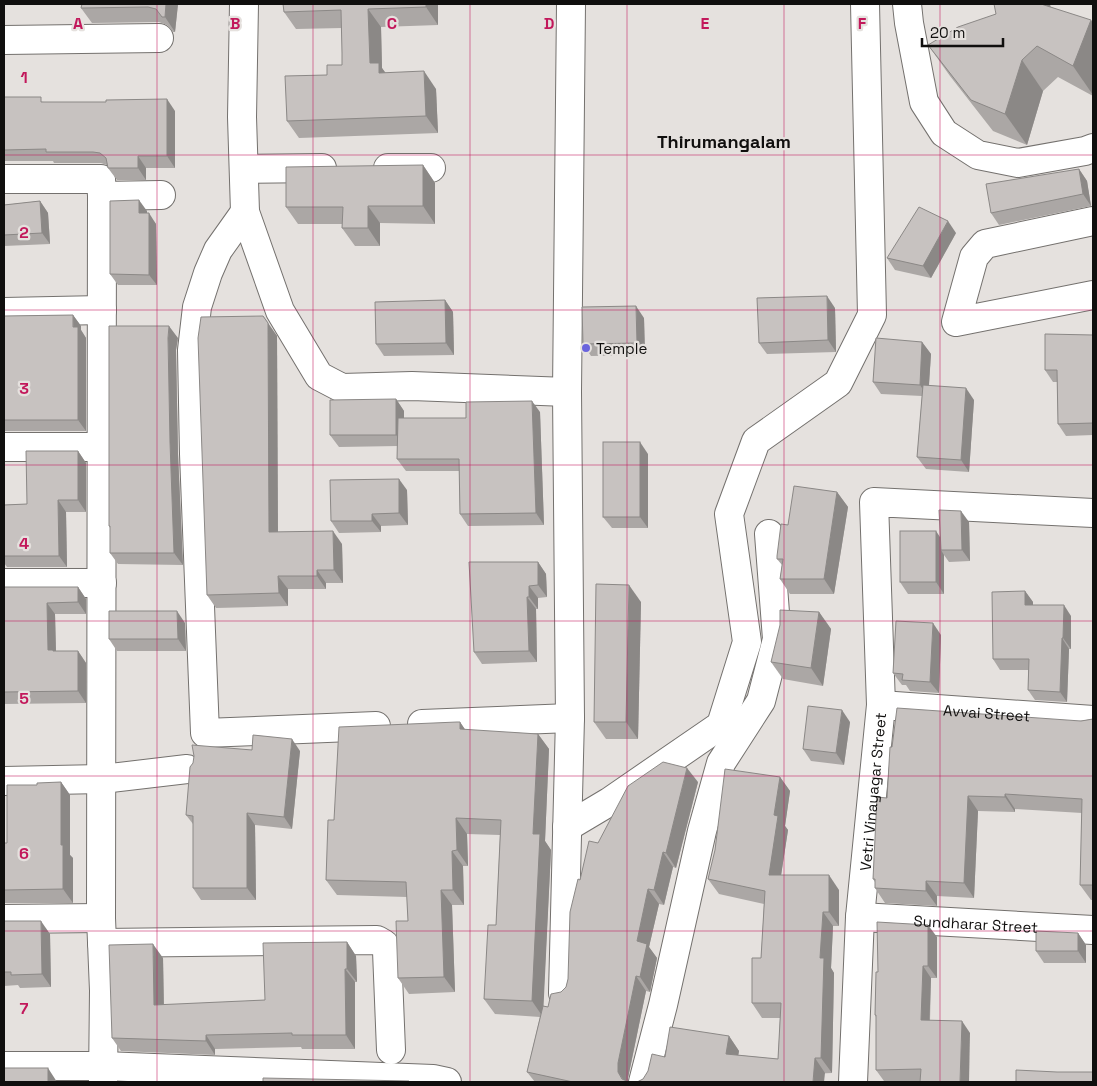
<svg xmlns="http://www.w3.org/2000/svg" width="1097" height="1086" viewBox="0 0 1097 1086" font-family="'Space Grotesk',sans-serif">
	<rect width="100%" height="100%" fill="#e5e1de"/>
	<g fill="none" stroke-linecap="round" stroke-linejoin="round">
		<defs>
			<g id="minor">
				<polyline points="244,4 242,117 245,212 280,311 319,376 342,388 412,386 567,392 570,718 563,993"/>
				<polyline points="907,4 909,23 924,102 944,133 978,155 1018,163 1085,151 1093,148"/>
				<polyline points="4,40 159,38"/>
				<polyline points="388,168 431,168"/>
				<polyline points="244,169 322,168"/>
				<polyline points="4,179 101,179 102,196 101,918 104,991 103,1082"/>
				<polyline points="102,196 161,195"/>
				<polyline points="245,212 218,250 208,273 197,307 192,350 194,454 205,733 376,726"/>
				<polyline points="1093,221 985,244 974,257 956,322 1093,295"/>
				<polyline points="4,312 102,310"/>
				<polyline points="567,392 571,4"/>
				<polyline points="4,447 101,447"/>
				<polyline points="4,583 102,583"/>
				<path id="s1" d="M881,705L1093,720"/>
				<polyline points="422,724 570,718"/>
				<polyline points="4,781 102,779 187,769"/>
				<polyline points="567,827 609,802 721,725 747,642 729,514 756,441 838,383 872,315 865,4"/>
				<path id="s2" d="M860,917L1093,930"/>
				<polyline points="4,919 101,918"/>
				<polyline points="102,943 377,940 384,944 387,951 391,1050"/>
				<polyline points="4,1066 103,1066 433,1079 447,1082"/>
				<polyline points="643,1082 663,1005 702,831 721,763 761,701 777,639 769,534"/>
				<path id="s3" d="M853,1082L860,917L881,705L874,502L1093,513"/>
			</g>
		</defs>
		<use href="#minor" stroke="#74716e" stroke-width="30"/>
		<use href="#minor" stroke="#fff" stroke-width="28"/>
	</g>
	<g fill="#aba7a5">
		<polygon points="178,4 175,32 173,32 167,25 159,22 92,23 81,8"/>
		<polygon points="438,4 438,25 381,27 382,68 385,73 436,89 438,133 299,138 287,121 327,75 342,65 342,28 296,29 284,12"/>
		<polygon points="1051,7 1093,23 1093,96 1058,77 1043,91 1027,145 993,131 950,76 928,45 996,14"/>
		<polygon points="4,97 44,102 175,111 175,168 146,168 146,180 117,180 108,168 107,165 101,163 54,163 53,161 4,161"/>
		<polygon points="423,165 435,183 435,224 380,223 380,246 355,246 342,228 342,224 298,224 286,207"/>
		<polygon points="1079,169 1087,181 1091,206 999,225 991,213"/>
		<polygon points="40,201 48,213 50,244 4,246 4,205"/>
		<polygon points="147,211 147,213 156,224 157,285 118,285 110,274"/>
		<polygon points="956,233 931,278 895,270 887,258"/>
		<polygon points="445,300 453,312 454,355 384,356 376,344"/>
		<polygon points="835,308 836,352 767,354 759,343"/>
		<polygon points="73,315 81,326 81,330 86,338 86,431 4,431 4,316"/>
		<polygon points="263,316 277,336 278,532 342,544 343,583 326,583 326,589 288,589 288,606 216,608 207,595"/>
		<polygon points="644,318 645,355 591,356 583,344"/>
		<polygon points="1093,335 1093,435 1066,436 1058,424 1057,382 1053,382 1045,370"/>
		<polygon points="178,338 176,350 178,454 183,565 118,564 110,553 110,528 109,526"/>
		<polygon points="922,342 931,354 929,386 974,400 969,472 926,469 917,457 922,396 881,394 873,382"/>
		<polygon points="396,399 404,411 404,418 466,418 540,412 544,525 468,526 460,514 459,471 406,471 397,459 398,446 339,447 330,435"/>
		<polygon points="78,451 86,463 86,512 66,512 67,567 7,567 4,563 4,505 27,504"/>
		<polygon points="648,454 648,528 612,528 603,517"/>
		<polygon points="407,490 408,525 381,526 381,532 339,533 331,521"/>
		<polygon points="837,492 848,507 834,594 790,594 780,579 782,565 777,559 788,525"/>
		<polygon points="969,522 970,561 949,562 944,555 944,594 908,594 900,582 940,537"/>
		<polygon points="538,562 546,574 547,597 538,598 538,609 536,609 537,662 482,664 474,652"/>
		<polygon points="4,587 78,587 86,599 86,614 55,614 56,651 78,651 86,663 86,703 4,704"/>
		<polygon points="1025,591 1033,602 1033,605 1071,616 1071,649 1069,649 1067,702 1035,700 1028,690 1028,670 1000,670 993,659"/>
		<polygon points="641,602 638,739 606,739 594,722"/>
		<polygon points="819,612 831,629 823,686 783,679 771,662"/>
		<polygon points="185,623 186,651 117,651 109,639"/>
		<polygon points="941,635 939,693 910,691 906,685 902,685 893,673"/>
		<polygon points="1093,719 1093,900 1091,900 1080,885 1082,813 1015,809 1015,812 978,811 974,898 937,896 937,906 885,903 875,888 875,882 873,879 887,798 892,747"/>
		<polygon points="460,722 465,730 538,734 549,749 545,841 551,850 543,1006 548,1007 561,992 566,987 568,979 580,880 598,843 698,782 676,868 673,867 664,905 659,904 649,947 657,958 650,992 646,991 628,1078 628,1082 629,1082 535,1082 527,1072 540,1017 495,1014 484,999 496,925 500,835 467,834 468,866 463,866 464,905 452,905 455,992 409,994 398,978 408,921 407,897 337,895 326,880 334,820"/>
		<polygon points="850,722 844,765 811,761 803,749"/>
		<polygon points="252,750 300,751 292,829 255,825 256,900 201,900 193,888 193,824 186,815"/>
		<polygon points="780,777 790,791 785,826 788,830 781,875 839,890 839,926 833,926 831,968 834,973 832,1073 637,1082 643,1079 665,1057 729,1036 739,1051 738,1055 778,1059 780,1018 762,1018 752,1003 761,958 764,904 719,894 708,879"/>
		<polygon points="61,782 70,795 70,855 73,858 73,903 4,903 4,843 7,843 37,785"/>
		<polygon points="4,921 50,934 51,987 20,988 18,985 4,986"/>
		<polygon points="1078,933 1086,945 1086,963 1044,963 1036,951"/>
		<polygon points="937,937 937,978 931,978 930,1021 970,1033 920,1081 884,1081 876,1070 876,1017 875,1015 878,972"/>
		<polygon points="347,942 356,956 357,982 355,982 355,1049 302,1049 301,1047 215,1049 215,1055 121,1051 112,1038 163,958 164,1005 265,1000"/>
	</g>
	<g fill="#8b8886">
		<polygon points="166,4 178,4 175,32 165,17"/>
		<polygon points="426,4 438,4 438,25 426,7"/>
		<polygon points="1036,4 1050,4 1056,33"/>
		<polygon points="368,9 381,27 382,68 391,80 391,90 370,63"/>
		<polygon points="1091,20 1093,23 1093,95 1073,66"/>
		<polygon points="1022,60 1043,91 1027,145 1005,114"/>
		<polygon points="424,71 436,89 438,133 426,116"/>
		<polygon points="167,99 175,111 175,168 167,156"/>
		<polygon points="138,156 146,168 146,180 138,168"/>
		<polygon points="423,165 435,183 435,224 423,206"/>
		<polygon points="1079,169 1087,181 1091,206 1083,194"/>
		<polygon points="139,200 147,211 147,224 139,213"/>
		<polygon points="40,201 48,213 50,244 42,233"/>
		<polygon points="368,206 380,223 380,246 368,228"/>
		<polygon points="149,213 156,224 157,285 149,275"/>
		<polygon points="948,221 956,233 931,278 923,266"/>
		<polygon points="827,296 835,308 836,352 828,340"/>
		<polygon points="445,300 453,312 454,355 446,343"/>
		<polygon points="636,306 644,318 645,355 637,343"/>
		<polygon points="73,315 81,326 81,330 86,338 86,431 78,420"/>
		<polygon points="263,316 277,336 278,545 269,532"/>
		<polygon points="169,326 178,338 176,350 178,454 183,565 174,553 170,442 168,338"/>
		<polygon points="922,342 931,354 928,397 920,385"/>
		<polygon points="966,388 974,400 969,472 961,460"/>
		<polygon points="396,399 404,411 404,446 396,435"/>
		<polygon points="532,401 540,412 544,525 536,513"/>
		<polygon points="640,442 648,454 648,528 640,517"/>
		<polygon points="78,451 86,463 86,512 78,500"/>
		<polygon points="399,479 407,490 408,525 399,513"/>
		<polygon points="837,492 848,507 834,594 824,579"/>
		<polygon points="58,500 66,512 67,567 59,556"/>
		<polygon points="961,511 969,522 970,561 962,550"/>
		<polygon points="372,514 381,526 381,532 372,521"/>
		<polygon points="333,531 342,544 343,583 334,570"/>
		<polygon points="936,531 944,543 941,550 944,555 944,594 936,582"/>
		<polygon points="538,562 546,574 547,597 538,585"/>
		<polygon points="317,570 326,583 326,589 317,576"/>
		<polygon points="278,576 288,589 288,606 279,593"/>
		<polygon points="629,585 641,602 638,739 626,722"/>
		<polygon points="529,586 538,598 538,609 529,597"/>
		<polygon points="78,587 86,599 86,614 78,602"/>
		<polygon points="1025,591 1033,602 1033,615 1025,605"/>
		<polygon points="527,597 536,609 537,662 529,651"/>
		<polygon points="47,603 55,614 56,654 48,650"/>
		<polygon points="1064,605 1071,616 1071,649 1063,638"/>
		<polygon points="177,611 185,623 186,651 178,639"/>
		<polygon points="819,612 831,629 823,686 811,668"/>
		<polygon points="933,623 941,635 939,693 930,682"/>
		<polygon points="1062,638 1069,649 1067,702 1060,692"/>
		<polygon points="78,651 86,663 86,703 78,691"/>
		<polygon points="842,710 850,722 844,765 836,753"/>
		<polygon points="460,722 471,738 460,729"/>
		<polygon points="538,734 549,749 545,841 551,850 543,1017 532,1001 533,834"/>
		<polygon points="292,739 300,751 292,829 284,817"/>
		<polygon points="687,768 698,782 676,868 666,853"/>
		<polygon points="780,777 790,791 785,826 788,830 779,889 769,875 774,815"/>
		<polygon points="61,782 70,795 70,855 73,858 73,903 63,889 61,845"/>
		<polygon points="1005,794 1015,809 1015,812 1005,797"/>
		<polygon points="968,796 978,811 974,898 964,883"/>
		<polygon points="247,813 255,825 256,900 247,888"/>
		<polygon points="456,818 467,834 468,866 457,850"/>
		<polygon points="452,851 463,866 464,905 453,890"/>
		<polygon points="663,852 673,867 664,905 654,890"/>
		<polygon points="829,875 839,890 839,926 829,912"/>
		<polygon points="926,881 937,896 937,906 926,891"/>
		<polygon points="648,889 659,904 649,947 657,958 650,992 640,977 637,941"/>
		<polygon points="441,890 452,905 455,992 444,977"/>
		<polygon points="823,912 833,926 831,968 834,973 832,1073 821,1058 820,958"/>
		<polygon points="41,921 50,934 51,987 42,974"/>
		<polygon points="928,925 937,937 937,978 928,966"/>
		<polygon points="1078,933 1086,945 1086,963 1078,951"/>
		<polygon points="347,942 356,956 357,982 347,969"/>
		<polygon points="153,944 163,958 164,1018 154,1005"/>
		<polygon points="923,966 931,978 929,1032 921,1020"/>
		<polygon points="345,969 355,982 355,1049 346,1035"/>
		<polygon points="636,976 646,991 628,1078 628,1082 625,1082 618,1072 618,1063"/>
		<polygon points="962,1021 970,1033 969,1082 960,1082"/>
		<polygon points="206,1035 215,1049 215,1055 206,1041"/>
		<polygon points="729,1036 739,1051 736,1069 726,1054"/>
		<polygon points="815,1058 825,1073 824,1082 813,1082"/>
		<polygon points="48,1068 57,1082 48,1082"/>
	</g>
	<g fill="#c7c2c0" stroke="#8b8886">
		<polygon points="82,4 166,4 165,17 162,17 156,9 148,7 81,8"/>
		<polygon points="283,4 426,4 426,7 368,9 370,63 379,63 379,73 424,71 426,116 287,121 285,76 327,75 327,65 342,65 342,53 341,10 284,12"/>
		<polygon points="994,4 1041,4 1091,20 1073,66 1037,46 1022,60 1005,114 971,100 928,45 958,27 996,14"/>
		<polygon points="4,97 41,97 41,102 106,102 106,100 167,99 167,156 138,156 138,168 108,168 106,158 100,153 93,152 46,152 46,149 4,150"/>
		<polygon points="423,165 423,206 368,206 368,228 342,228 343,207 286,207 286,167"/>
		<polygon points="1079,169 1083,194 991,213 986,184"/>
		<polygon points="139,200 139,213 149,213 149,275 110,274 110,201"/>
		<polygon points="40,201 42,233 4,235 4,205"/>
		<polygon points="919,207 948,221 923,266 887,258"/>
		<polygon points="827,296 828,340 759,343 757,298"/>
		<polygon points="445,300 446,343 376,344 375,302"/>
		<polygon points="636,306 637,343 583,344 582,307"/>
		<polygon points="73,315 73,327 78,327 78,420 4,420 4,316"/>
		<polygon points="263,316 268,323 269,532 333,531 334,570 317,570 317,576 278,576 279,593 207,595 198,338 201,317"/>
		<polygon points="109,326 169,326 168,338 170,442 174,553 110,553 110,526 109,526"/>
		<polygon points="1045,334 1093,335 1093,423 1058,424 1057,370 1045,370"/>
		<polygon points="876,338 922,342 920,385 873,382"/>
		<polygon points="923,385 966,388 961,460 917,457"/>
		<polygon points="396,399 396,435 330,435 330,400"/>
		<polygon points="532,401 536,513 460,514 459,459 397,459 398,418 466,418 466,402"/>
		<rect x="603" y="442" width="37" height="75"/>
		<polygon points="26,451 78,451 78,500 58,500 59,556 4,556 4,505 27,504"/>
		<polygon points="399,479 399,513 372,514 372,521 331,521 330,480"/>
		<polygon points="794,486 837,492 824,579 780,579 783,559 777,559 777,556 781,524 788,525"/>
		<polygon points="939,510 961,511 962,550 941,550"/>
		<rect x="900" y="531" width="36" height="51"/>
		<polygon points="469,562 538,562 538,585 529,586 529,597 527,597 529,651 474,652"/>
		<polygon points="596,584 629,585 626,722 594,722"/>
		<polygon points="4,587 78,587 78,602 47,603 48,650 53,650 53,651 78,651 78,691 4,692"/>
		<polygon points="1025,591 1025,605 1064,605 1063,638 1062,638 1060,692 1028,690 1029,659 993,659 992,592"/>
		<polygon points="780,610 819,612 811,668 771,662 780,625"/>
		<polygon points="109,611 177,611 178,639 109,639"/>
		<polygon points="896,621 933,623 930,682 902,680 903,674 893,673"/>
		<polygon points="808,706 842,710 836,753 803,749"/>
		<polygon points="897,708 1081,721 1093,719 1093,885 1080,885 1082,799 1005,794 1005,797 968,796 964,883 926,881 926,891 875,888 875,879 873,879 877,797 887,798 890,747 892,747"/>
		<polygon points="457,722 460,722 460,729 538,734 533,834 540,834 532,1001 484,999 488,925 496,925 501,820 456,818 457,850 452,851 453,890 441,890 444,977 398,978 396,921 408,921 406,882 326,880 328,820 334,820 339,727"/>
		<polygon points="253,735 292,739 284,817 247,813 247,888 193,888 193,816 186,815 190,767 193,763 194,756 192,745 252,750"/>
		<polygon points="663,762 687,768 666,853 663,852 654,890 648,889 637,941 647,944 640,977 636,976 618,1063 618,1072 622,1079 629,1082 573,1082 527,1072 543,1006 548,1007 551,994 561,992 566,987 568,979 570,912 578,879 580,880 589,841 598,843 628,786"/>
		<polygon points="725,769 780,777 774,815 778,816 769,875 829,875 829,912 823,912 820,958 824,958 821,1058 815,1058 813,1082 634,1082 637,1082 643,1079 648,1071 652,1054 665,1057 670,1027 729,1036 726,1054 778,1059 781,1003 752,1003 752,958 761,958 765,891 708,879 715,850"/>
		<polygon points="61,782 61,845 63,845 63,889 4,890 4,843 7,843 7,785 37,785 37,783"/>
		<polygon points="4,921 41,921 42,974 11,975 11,972 4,972"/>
		<polygon points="877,922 928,925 928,966 923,966 921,1020 962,1021 960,1082 920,1082 921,1069 876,1070 876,1015 875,1015 876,972 878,972"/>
		<polygon points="1036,931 1078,933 1078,951 1036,951"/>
		<polygon points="347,942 347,969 345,969 346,1035 292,1035 292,1033 206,1035 206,1041 112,1038 109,945 153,944 154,1005 265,1000 263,943"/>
		<rect x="4" y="1068" width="44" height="14"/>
		<polygon points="1016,1070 1057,1072 1093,1072 1093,1082 1016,1082"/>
		<polygon points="263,1078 409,1081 409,1082 263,1082"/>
	</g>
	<path fill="none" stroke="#c2185b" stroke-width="1" stroke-opacity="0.55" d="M157,4V1082M313,4V1082M470,4V1082M627,4V1082M784,4V1082M940,4V1082M4,155H1093M4,310H1093M4,465H1093M4,621H1093M4,776H1093M4,931H1093"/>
	<circle fill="#6a64dd" stroke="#e5e1de" stroke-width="2" cx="586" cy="348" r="5"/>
	<g text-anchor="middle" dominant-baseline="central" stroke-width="4.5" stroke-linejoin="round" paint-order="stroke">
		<g font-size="15" fill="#100f0e" stroke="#e5e1de" text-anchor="start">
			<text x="596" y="348">Temple</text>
		</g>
		<g font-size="15" fill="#100f0e" stroke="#e5e1de">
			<text stroke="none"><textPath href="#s1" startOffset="106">Avvai Street</textPath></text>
			<text stroke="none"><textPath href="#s3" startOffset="291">Vetri Vinayagar Street</textPath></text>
			<text stroke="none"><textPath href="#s2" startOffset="116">Sundharar Street</textPath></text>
		</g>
		<g font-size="18" font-weight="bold" fill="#100f0e" stroke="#e5e1de">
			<text x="724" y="141">Thirumangalam</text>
		</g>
	</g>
	<g font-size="16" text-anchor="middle" font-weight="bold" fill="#c2185b" stroke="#e5e1de" stroke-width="4.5" stroke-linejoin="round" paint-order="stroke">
		<text x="78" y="29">A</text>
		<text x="235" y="29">B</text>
		<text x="392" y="29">C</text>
		<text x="549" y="29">D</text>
		<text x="705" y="29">E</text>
		<text x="862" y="29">F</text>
		<text x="24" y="83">1</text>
		<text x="24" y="238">2</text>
		<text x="24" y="394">3</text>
		<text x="24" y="549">4</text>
		<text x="24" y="704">5</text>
		<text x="24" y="859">6</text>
		<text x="24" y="1014">7</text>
	</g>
	<rect width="1097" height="1086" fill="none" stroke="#100f0e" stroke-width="10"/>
	<path d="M922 38v8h81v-8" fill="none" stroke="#100f0e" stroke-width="2.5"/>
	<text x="930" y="38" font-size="15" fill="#100f0e" stroke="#e5e1de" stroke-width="4" paint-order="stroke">20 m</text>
</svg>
